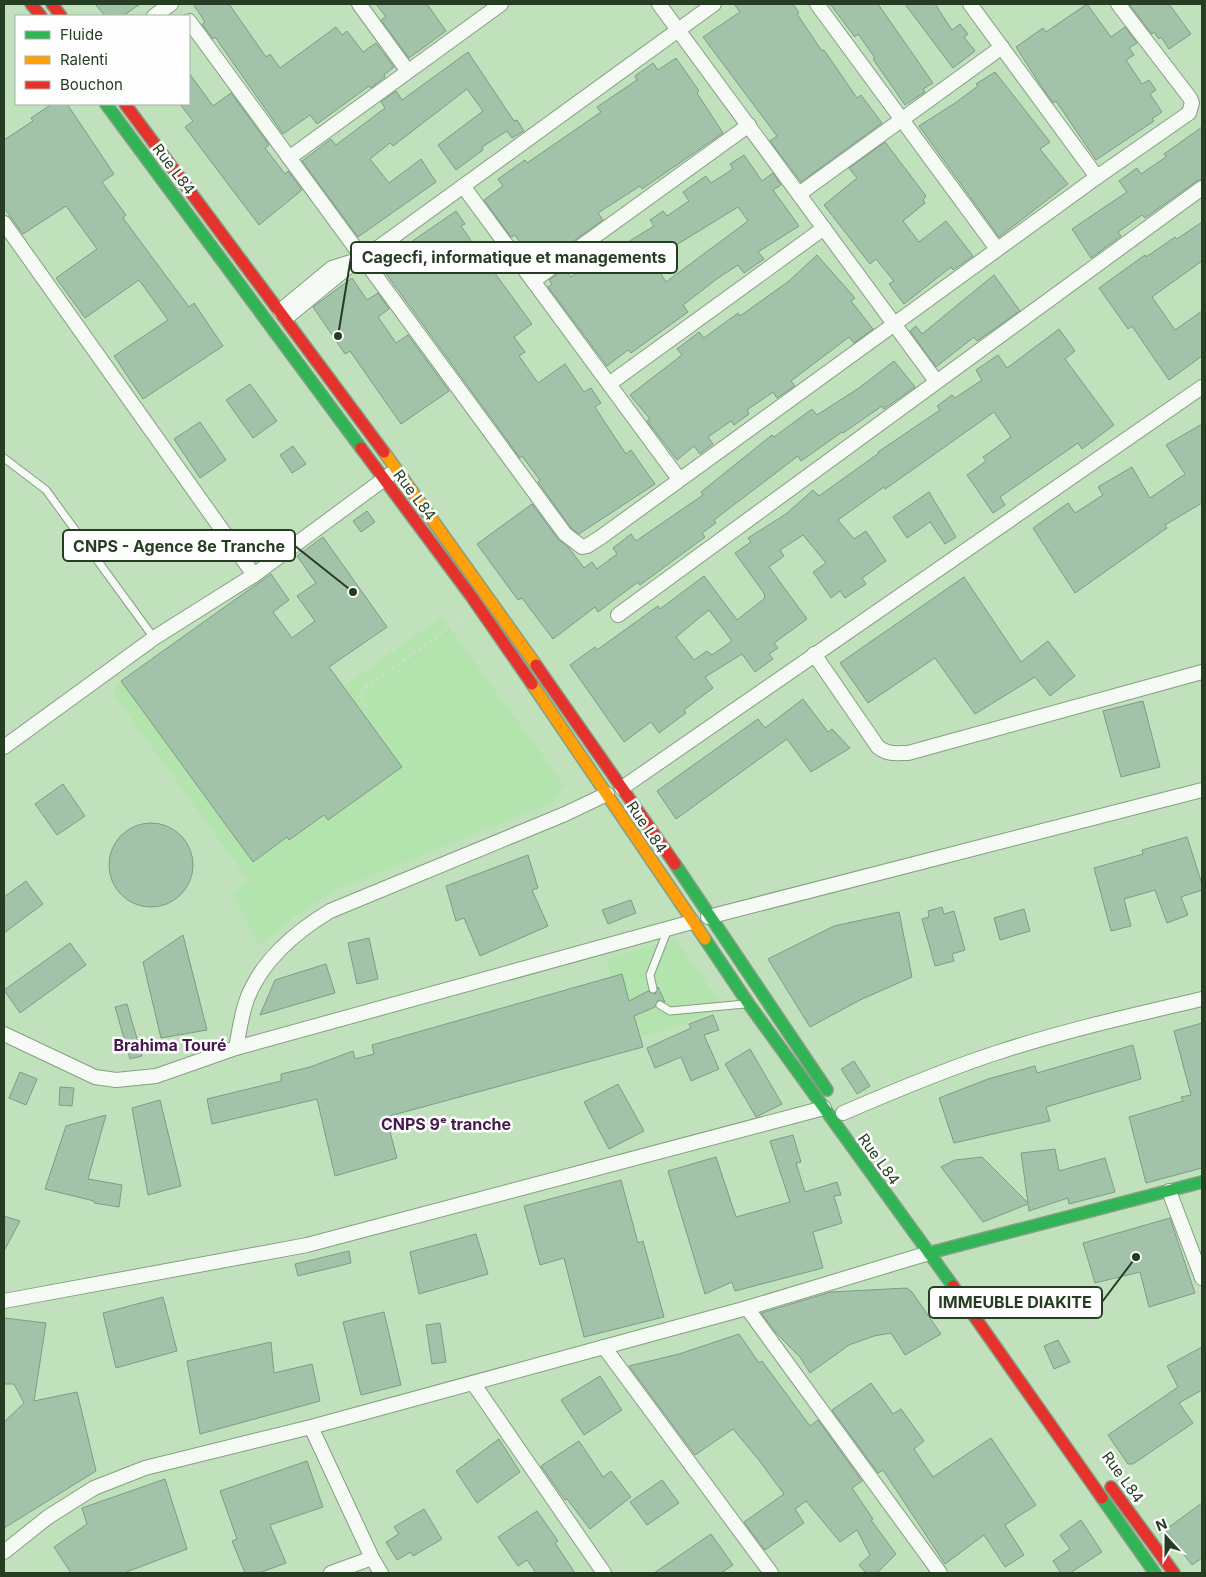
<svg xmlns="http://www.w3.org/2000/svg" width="1206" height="1577" viewBox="0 0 1206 1577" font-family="Inter,sans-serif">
	<rect width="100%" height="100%" fill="#c1e1bd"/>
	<g fill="#b3e4ad">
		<polygon points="254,585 291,638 302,630 344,686 442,617 564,785 552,803 339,889 298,914 259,946 232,893 248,880 112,692 121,681"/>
		<polygon points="675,939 725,1008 668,1029 630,1040 606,959"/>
	</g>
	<g fill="#a2c2a9" stroke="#7c9c85" fill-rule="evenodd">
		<polygon points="95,4 140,4 123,16 105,16"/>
		<polygon points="193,4 229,4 266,57 270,54 280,68 336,27 342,35 347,31 363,52 376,43 394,67 384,75 385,77 371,88 369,86 317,124 310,115 283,134 215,37 213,39 202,24 205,22"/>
		<polygon points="376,4 427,4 446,31 409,58 381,20 386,17"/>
		<polygon points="734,4 793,4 799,13 797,14 822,51 824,50 857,98 861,95 882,123 801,182 770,141 777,136 703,37 740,12"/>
		<polygon points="830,4 878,4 933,83 923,89 925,92 905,105 873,59 875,58 858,34 855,37"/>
		<polygon points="905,4 935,4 952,30 960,24 968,34 964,37 975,51 953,68"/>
		<polygon points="1087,4 1111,37 1125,27 1137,43 1129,48 1134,55 1126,60 1142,84 1149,80 1156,90 1150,94 1162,112 1152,119 1154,121 1096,160 1056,101 1053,103 1041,86 1016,47 1043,28 1046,32"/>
		<polygon points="1129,4 1169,4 1191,34 1169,49 1161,37 1159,39 1154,32 1152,34"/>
		<polygon points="468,52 514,121 517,120 524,131 512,138 507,131 482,147 483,150 456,170 438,145 483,111 467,89 393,146 390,143 370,159 389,183 421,159 436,182 358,237 302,161 331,139 336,145 385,108 381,102 396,91 402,100"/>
		<polygon points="676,58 699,91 697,93 723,133 642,189 640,186 598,213 603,220 539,266 534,257 532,259 515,235 511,237 484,200 503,186 498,179 525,160 527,163 601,112 597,107 637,80 635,76 653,63 658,70"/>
		<polygon points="995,72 1050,142 1040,149 1068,184 999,237 919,126 955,103 978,86 976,84"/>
		<polygon points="189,73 213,106 231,93 269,145 265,148 285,174 288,171 302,190 259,225 185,127 193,121 180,104 189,104"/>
		<polygon points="52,104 67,104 114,174 102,182 126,215 123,218 189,307 194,303 223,346 143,399 114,356 168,320 139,280 85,318 56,278 97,249 66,206 23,234 4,208 4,140 33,121 31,118"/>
		<polygon points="1202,127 1202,179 1197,181 1145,218 1142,215 1118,232 1121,236 1091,258 1072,229 1127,192 1119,181 1137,168 1141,174 1166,157 1164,154"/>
		<polygon points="885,142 926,196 923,200 925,203 903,221 919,242 946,221 973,256 953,270 951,267 904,304 889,284 894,281 876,259 870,264 824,205 857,178 849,168"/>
		<path d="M744,155L762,181L773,173L781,185L773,190L799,226L758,252L764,259L744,273L738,265L718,278L683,305L688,312L631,353L628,350L607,366L548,287L552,284L549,280L565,269L571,277L586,266L589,271L612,256L610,253L654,226L650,220L663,211L667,216L689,201L683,192L706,176L711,183L733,169L730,164ZM738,207L748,221L666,282L652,260Z"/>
		<polygon points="456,211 465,224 461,226 478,251 482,249 494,266 491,268 532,324 514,337 525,352 519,356 538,383 565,364 584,392 591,388 601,403 595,407 608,427 626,454 631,450 655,484 579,534 571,528 538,482 540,480 522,456 520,458 379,264"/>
		<polygon points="1202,222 1202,261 1152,297 1175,330 1202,311 1202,356 1169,380 1132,326 1128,329 1099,288 1145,255 1146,257 1175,237 1177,239"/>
		<polygon points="817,255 855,298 851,301 873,329 854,343 849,337 791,381 795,386 777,398 773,392 747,410 749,414 734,425 731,421 708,437 713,444 700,454 694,446 677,460 647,421 650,419 630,395 682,355 677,349 699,332 704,338 738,313 740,316 789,281"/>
		<polygon points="994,275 1020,311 977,341 974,337 936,367 910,331 916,326 922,334"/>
		<polygon points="352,278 367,300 378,293 389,309 378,317 396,343 408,335 449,391 401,424 350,351 345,354 313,307"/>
		<path d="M1059,329L1075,351L1065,359L1114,425L1082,449L1078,443L1000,497L1005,505L993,513L967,475L986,461L983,457L1011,437L994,412L898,480L885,489L884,487L838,520L854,539L866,531L886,561L862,578L866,584L845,598L840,591L831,598L813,572L826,563L803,535L780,550L784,556L769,567L807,619L774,643L778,648L769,654L773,659L755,672L742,654L705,677L713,688L684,710L686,713L659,733L651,722L624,742L570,665L595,647L597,650L658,606L660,609L704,576L737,620L765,598L764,593L735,553L751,542L748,538L786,514L813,490L819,496L879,453L878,452L940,410L937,406L952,395L955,398L982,380L976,370L998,355L1007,368ZM709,610L732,641L712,655L707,651L694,660L676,637Z"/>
		<polygon points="894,361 915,387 884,409 882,406 843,433 842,432 801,461 798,456 714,520 716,523 702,533 705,537 640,585 638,582 598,612 595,607 553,639 522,598 518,600 477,544 532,504 558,539 569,548 584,568 592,562 597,569 617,554 613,548 631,534 636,541 703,495 701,492 772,435 774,437 812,409 817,415 859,388"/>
		<polygon points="250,384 277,421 253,438 226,400"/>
		<polygon points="200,422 226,460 200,478 174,439"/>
		<polygon points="1202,424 1202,503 1165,525 1167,528 1075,593 1033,528 1068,503 1075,513 1103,495 1098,487 1132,467 1150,498 1185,474 1166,445"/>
		<polygon points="293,446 306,464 292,473 280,455"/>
		<polygon points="929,492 956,537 945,544 930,522 907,538 893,517"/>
		<polygon points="367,511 375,522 361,532 353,521"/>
		<polygon points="323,537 387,627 329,667 402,767 328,820 324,815 289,840 287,837 253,862 121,681 271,574 289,600 273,612 292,638 315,621 297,596 316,583 297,556"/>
		<polygon points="964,577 1021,662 1048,641 1075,676 1050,696 1035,677 975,714 935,658 868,703 840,663"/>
		<polygon points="803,699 828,732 832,729 850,748 811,772 787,739 676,819 657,791 758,719 765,728"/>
		<polygon points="1143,701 1160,767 1121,777 1103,711"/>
		<polygon points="63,784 85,816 57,835 35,804"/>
		<circle cx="151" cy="865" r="42"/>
		<polygon points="1187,837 1202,884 1202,890 1181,897 1188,915 1167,923 1155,890 1124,899 1131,926 1111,931 1094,868 1143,854 1142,850"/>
		<polygon points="528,855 538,888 532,890 548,926 480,956 464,918 456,921 446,886"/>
		<polygon points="26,881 43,904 4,933 4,897"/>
		<polygon points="631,900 636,913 608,924 602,910"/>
		<polygon points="942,907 944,914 954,911 965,950 952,954 954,961 935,966 922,919 929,917 928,911"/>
		<polygon points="1024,909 1030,931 1000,940 994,918"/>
		<polygon points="899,912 912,977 860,1000 810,1027 768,959 834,926"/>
		<polygon points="183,935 207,1030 161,1038 143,962"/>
		<polygon points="369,938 378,979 357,984 348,943"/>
		<polygon points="70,943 86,965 20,1013 4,990"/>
		<polygon points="326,964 335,993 260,1015 275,980"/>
		<polygon points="622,974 629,1001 648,991 655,994 658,987 665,1002 658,1000 655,1007 634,1016 643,1047 386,1117 397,1158 335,1176 317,1099 212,1124 207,1099 281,1081 281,1074 310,1067 353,1051 355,1059 374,1054 372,1045"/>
		<polygon points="127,1004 142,1056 130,1059 115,1007"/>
		<polygon points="713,1015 719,1030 704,1035 719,1069 691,1081 681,1057 655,1068 647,1048 691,1028 689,1024"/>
		<polygon points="1202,1023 1202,1168 1146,1183 1129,1117 1183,1101 1181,1097 1191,1095 1174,1031"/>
		<polygon points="1133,1045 1141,1079 1046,1107 1050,1121 954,1143 939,1098 988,1079 1035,1066 1037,1073"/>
		<polygon points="750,1049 782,1104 756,1117 725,1064"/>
		<polygon points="854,1061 870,1086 857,1094 841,1069"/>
		<polygon points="20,1072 37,1079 26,1105 9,1098"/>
		<polygon points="618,1084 644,1131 609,1149 584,1102"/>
		<polygon points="60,1087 74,1088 72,1106 59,1105"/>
		<polygon points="160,1100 181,1186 148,1195 132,1108"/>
		<polygon points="106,1115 88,1179 122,1185 119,1207 94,1203 94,1201 45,1189 66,1126"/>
		<polygon points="793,1135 801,1162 796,1163 805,1192 837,1182 841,1195 834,1196 842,1223 813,1232 823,1268 735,1291 732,1282 705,1294 668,1171 716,1157 736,1217 790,1202 770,1141"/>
		<polygon points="1055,1149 1059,1171 1105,1158 1115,1192 1069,1204 1068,1198 1029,1211 1028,1204 983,1222 941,1167 955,1160 982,1157 1028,1203 1021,1153"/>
		<polygon points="621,1180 638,1243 643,1241 664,1317 584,1337 564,1258 540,1265 524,1206"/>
		<polygon points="4,1216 20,1221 4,1251"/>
		<polygon points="1170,1218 1195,1293 1149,1307 1140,1272 1095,1283 1083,1243"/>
		<polygon points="476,1234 488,1274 419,1294 410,1252"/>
		<polygon points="349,1251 351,1263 298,1276 295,1264"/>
		<polygon points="907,1288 912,1292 941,1334 905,1355 891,1333 874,1336 849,1345 810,1373 800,1357 776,1333 761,1313 831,1292"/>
		<polygon points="163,1297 177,1351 116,1368 103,1313"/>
		<polygon points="384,1312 401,1385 361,1395 343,1322"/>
		<polygon points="4,1318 46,1323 34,1401 77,1392 96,1471 4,1528 4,1422 24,1403 14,1384 4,1384"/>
		<polygon points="440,1323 446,1362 432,1364 426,1325"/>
		<polygon points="739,1334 759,1363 762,1361 810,1426 818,1420 862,1481 852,1488 873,1519 871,1520 896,1554 877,1573 866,1573 859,1565 870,1555 857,1530 840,1542 806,1501 795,1509 804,1523 765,1550 744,1522 784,1494 758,1459 733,1429 695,1455 629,1366 679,1354"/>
		<polygon points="1058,1340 1070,1362 1054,1369 1044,1346"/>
		<polygon points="271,1342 274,1373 312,1364 320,1401 200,1434 187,1361"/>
		<polygon points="1202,1347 1202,1390 1179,1403 1193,1423 1133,1464 1128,1464 1108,1435 1178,1387 1167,1366"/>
		<polygon points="600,1376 622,1410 584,1435 561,1400"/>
		<polygon points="871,1383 893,1414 901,1409 924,1441 914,1449 933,1477 991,1438 1036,1505 1005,1525 1024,1555 1005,1567 984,1535 945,1564 883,1470 878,1473 832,1410"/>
		<polygon points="499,1439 520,1472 477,1503 456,1471"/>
		<polygon points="579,1441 603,1477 611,1471 631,1497 590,1529 567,1499 565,1500 541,1466"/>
		<polygon points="307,1461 323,1507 270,1525 286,1563 259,1573 245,1573 232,1541 237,1539 220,1491"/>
		<polygon points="165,1479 187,1549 124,1573 71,1573 54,1547 87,1524 82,1508"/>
		<polygon points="662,1480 679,1503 647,1525 630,1502"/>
		<polygon points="1202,1503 1202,1558 1192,1565 1165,1530"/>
		<polygon points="424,1509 442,1539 413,1556 411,1552 397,1560 386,1542 399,1534 394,1527"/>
		<polygon points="537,1511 558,1541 555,1543 575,1573 536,1573 527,1560 518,1566 498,1537"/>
		<polygon points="1081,1520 1102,1552 1070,1573 1061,1573 1053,1561 1070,1549 1060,1535"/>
		<polygon points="711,1534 733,1565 721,1573 654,1573"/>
	</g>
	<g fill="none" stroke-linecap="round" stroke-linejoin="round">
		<defs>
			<g id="lane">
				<polyline points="4,458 46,490 154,638"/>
				<polyline points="653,989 650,975 668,929"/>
				<polyline points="660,1005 670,1011 745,1004"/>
			</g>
			<g id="street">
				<polyline points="359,4 407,70"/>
				<polyline points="659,4 936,381"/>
				<polyline points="817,4 997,249"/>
				<polyline points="970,4 1097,177"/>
				<polyline points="154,16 171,4"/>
				<polyline points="189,21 565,534 582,547 587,546 601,537 1097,177 1189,113 1192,103 1190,98 1118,4"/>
				<polyline points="289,158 501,4"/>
				<polyline points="463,186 679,479"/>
				<polyline points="799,194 1002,47"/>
				<polyline points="4,223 254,575"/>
				<polyline points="533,281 749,125"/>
				<polyline points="280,311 332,268 364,258 714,4"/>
				<polyline points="286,318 353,263"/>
				<polyline points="609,384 824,228"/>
				<polyline points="618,615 1202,188"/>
				<path d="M814,654L878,747C888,755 896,753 908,753L1202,672"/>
				<polyline points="4,747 154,638 254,575 391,474"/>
				<polyline points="622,788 1202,387"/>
				<polyline points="708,917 1202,790"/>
				<polyline points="4,1034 95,1077 116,1080 156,1076 236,1048 692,922"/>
				<path d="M236,1048C239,1033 241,1017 246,1002C259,963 295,932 330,911L565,814L607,794"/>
				<path d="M843,1113C894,1091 946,1069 999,1052C1066,1030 1134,1015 1202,999"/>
				<polyline points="1169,1191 1202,1278"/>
				<polyline points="4,1301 307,1245 824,1108"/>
				<polyline points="747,1308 940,1573"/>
				<polyline points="604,1347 771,1573"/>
				<polyline points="473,1383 604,1573"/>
				<polyline points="311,1427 372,1558 381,1573"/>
				<polyline points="4,1552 48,1517 94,1488 145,1468 311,1427 604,1347 747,1308 929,1253"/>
				<polyline points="331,1573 372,1558"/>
			</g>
			<g id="fast">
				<polyline points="106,104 361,448"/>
				<polyline points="675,864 827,1090"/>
				<polyline points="705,939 748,1003 953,1286"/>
				<polyline points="929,1253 1202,1182"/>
				<polyline points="1102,1498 1155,1573"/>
			</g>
			<g id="slow">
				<polyline points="384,452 536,665"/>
				<polyline points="532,684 705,939"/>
			</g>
			<g id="jam">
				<polyline points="31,4 41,16"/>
				<polyline points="52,4 61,16"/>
				<polyline points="125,104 384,452"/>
				<polyline points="361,448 471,596 532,684"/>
				<polyline points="536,665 675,864"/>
				<polyline points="953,1286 1102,1498"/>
				<polyline points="1111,1487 1174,1573"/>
			</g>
		</defs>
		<use href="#lane" stroke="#869e83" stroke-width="9"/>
		<use href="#street" stroke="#869e83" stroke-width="16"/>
		<use href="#fast" stroke="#869e83" stroke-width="14"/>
		<use href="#slow" stroke="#869e83" stroke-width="14"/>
		<use href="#jam" stroke="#869e83" stroke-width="14"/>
		<polyline stroke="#d0dacf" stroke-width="3" stroke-dasharray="2.5 4" stroke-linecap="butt" points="367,707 358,696 361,691 464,617"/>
		<use href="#lane" stroke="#f6faf5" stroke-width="7"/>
		<use href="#street" stroke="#f6faf5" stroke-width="14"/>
		<use href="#fast" stroke="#30b455" stroke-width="11"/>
		<use href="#slow" stroke="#ff9f0a" stroke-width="11"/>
		<use href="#jam" stroke="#e5322d" stroke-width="11"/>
	</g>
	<g text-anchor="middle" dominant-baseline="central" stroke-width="5" stroke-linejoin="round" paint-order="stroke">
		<g font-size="15" fill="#263d23" stroke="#fefefe">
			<text transform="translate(174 169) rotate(53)">Rue L84</text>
			<text transform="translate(415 495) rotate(53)">Rue L84</text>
			<text transform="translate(647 827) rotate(56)">Rue L84</text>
			<text transform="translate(879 1159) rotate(54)">Rue L84</text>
			<text transform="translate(1123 1477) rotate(54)">Rue L84</text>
		</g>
		<g font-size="16" font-weight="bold" fill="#45194c" stroke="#fefefe">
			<text x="170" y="1045">Brahima Touré</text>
			<text x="446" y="1124">CNPS 9ᵉ tranche</text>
		</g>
	</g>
	<path fill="none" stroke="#263d23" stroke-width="2" d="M338 336L351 257M353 592L295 546M1136 1257L1102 1302"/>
	<g fill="#263d23" stroke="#fefefe" stroke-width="2">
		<circle cx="338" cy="336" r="5"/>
		<circle cx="353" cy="592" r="5"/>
		<circle cx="1136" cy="1257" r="5"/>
	</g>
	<g fill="#fefefe" stroke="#263d23" stroke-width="2">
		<rect x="351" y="242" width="326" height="31" rx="5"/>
		<rect x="63" y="530" width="232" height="31" rx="5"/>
		<rect x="929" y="1287" width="173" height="31" rx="5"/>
	</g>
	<g font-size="16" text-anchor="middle" font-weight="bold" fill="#263d23">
		<text x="514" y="263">Cagecfi, informatique et managements</text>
		<text x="179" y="552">CNPS - Agence 8e Tranche</text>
		<text x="1015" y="1308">IMMEUBLE DIAKITE</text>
	</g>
	<rect width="1206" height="1577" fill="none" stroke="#263d23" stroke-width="10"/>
	<rect x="15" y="15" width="175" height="90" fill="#fefefe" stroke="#a8b1a6"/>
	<rect x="25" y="31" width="25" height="8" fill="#30b455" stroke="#a8b1a6"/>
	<text x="60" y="40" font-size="15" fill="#263d23">Fluide</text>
	<rect x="25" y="56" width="25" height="8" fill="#ff9f0a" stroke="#a8b1a6"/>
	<text x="60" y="65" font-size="15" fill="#263d23">Ralenti</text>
	<rect x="25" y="81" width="25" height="8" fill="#e5322d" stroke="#a8b1a6"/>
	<text x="60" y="90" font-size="15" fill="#263d23">Bouchon</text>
	<g transform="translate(1166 1537) rotate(339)" stroke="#fefefe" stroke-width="4" paint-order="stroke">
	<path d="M0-4L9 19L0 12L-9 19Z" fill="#263d23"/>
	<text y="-8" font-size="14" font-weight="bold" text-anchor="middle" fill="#263d23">N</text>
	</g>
</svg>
